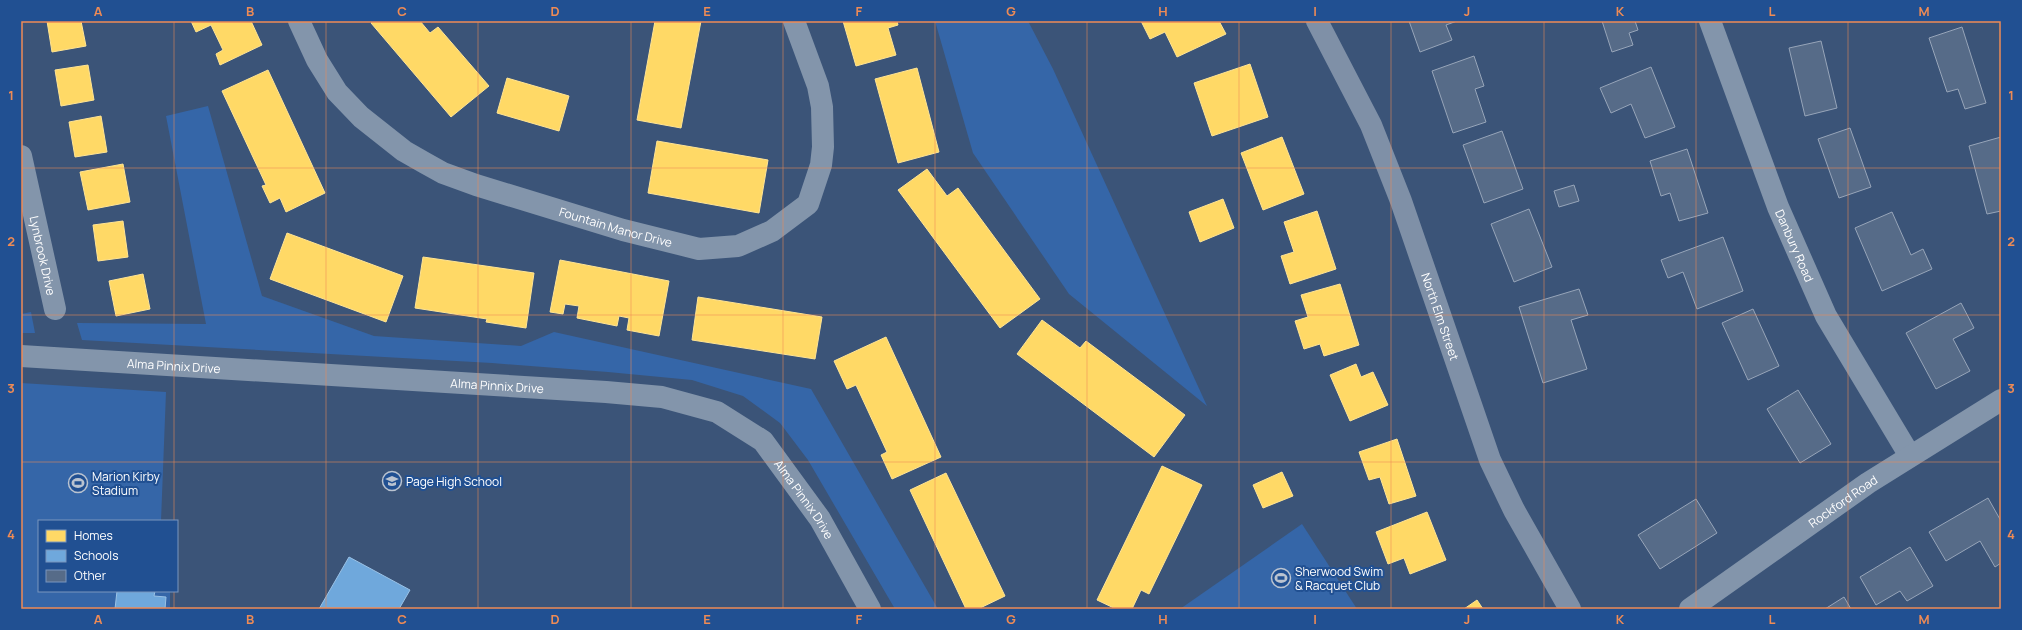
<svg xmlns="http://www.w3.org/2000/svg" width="2022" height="630" viewBox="0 0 2022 630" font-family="Manrope,sans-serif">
	<rect width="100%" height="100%" fill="#3b5478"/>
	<g fill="#3566a8">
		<polygon points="935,21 1028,21 1053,69 1207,406 1069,294 973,153"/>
		<polygon points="208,106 262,296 374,336 521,346 554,332 811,389 938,609 895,609 808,460 780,423 743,396 692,380 608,372 492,363 82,340 77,323 206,324 166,116"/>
		<polygon points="31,312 35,333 21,333 21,314"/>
		<polygon points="21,383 166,392 161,521 39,521 39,591 170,591 170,609 21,609"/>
		<polygon points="1302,524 1357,609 1180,609"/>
	</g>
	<g fill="#ffd966" stroke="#ffe494">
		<polygon points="47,21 81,21 86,46 52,52"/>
		<polygon points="191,21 251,21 262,45 220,65 216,54 223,50 211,25 196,32"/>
		<polygon points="373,21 420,21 430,33 438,27 489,86 451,117 371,23"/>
		<polygon points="655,21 701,21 681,128 637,120"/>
		<polygon points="843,21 897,21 898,25 888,28 896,55 856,66"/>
		<polygon points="1141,21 1219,21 1226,34 1177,57 1165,32 1150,39"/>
		<polygon points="1250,64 1268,117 1212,136 1194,83"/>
		<polygon points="88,65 94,100 61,106 55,70"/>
		<polygon points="917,68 939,152 898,163 875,79"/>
		<polygon points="268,70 325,193 286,212 280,198 270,203 262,186 266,185 222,91"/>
		<polygon points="507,78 569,96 559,131 497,113"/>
		<polygon points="101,116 107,152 75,157 69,122"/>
		<polygon points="1282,137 1304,194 1263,210 1241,153"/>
		<polygon points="657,141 768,160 759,213 648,193"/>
		<polygon points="123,164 130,202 88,210 80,172"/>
		<polygon points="927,169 947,196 958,188 1040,299 1000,328 898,190"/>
		<polygon points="1223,199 1234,228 1200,242 1189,212"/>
		<polygon points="1317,211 1336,269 1290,284 1281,256 1294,252 1284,222"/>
		<polygon points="123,221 128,257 98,261 93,225"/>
		<polygon points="287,233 403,276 386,322 270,279"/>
		<polygon points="423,257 534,273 526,328 486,322 487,319 415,308"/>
		<polygon points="560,260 669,281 659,336 627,330 629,318 619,316 617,326 577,318 579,306 565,304 563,314 550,312"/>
		<polygon points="143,274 150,309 116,316 109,281"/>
		<polygon points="1340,284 1359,345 1324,356 1320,344 1304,349 1295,321 1308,317 1301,295"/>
		<polygon points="698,297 822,317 815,359 692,340"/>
		<polygon points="1042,320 1080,348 1086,341 1185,415 1154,457 1017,354"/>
		<polygon points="886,337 941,457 892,479 881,455 887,452 856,385 847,389 834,361"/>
		<polygon points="1356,364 1361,377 1373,372 1388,405 1350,421 1330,375"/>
		<polygon points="1397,439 1416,496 1389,504 1380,477 1369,480 1359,452"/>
		<polygon points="1162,466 1202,485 1149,594 1141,590 1132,609 1116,609 1097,600"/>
		<polygon points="1282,472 1293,496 1263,508 1253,485"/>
		<polygon points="946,473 1005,596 978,609 966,609 910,490"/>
		<polygon points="1427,512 1446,560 1410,574 1404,558 1388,564 1376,532"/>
		<polygon points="1477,600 1483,609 1464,609"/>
	</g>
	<g fill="#6fa8dc" stroke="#9ac2e6">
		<polygon points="349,557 410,590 399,609 319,609"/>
		<polygon points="117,591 155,591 154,596 166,597 165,609 115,609"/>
	</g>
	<g fill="#566b88" stroke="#97a5b9">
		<polygon points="1409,21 1457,21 1446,25 1452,40 1420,52"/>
		<polygon points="1602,21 1635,21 1638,30 1629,33 1633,45 1612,52"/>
		<polygon points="1962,27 1986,103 1965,109 1958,89 1947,92 1929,38"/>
		<polygon points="1821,41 1837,108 1805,116 1789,48"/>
		<polygon points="1474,56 1484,86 1475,89 1486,122 1453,133 1432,71"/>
		<polygon points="1651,67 1675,127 1645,138 1631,104 1611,113 1600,88"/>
		<polygon points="1850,128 1871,187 1839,198 1818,139"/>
		<polygon points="1502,131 1523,189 1484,203 1463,145"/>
		<polygon points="2001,137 2001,211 1987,214 1969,146"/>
		<polygon points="1687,149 1708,213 1679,221 1670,193 1661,196 1650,161"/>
		<polygon points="1574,185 1579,201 1559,207 1554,191"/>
		<polygon points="1529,209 1552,267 1514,282 1491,224"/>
		<polygon points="1892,212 1911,255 1923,249 1932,269 1882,291 1855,228"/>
		<polygon points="1723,237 1743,291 1697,309 1683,272 1668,278 1661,260"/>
		<polygon points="1579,289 1588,315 1571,320 1587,369 1543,383 1519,307"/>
		<polygon points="1961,303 1974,328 1953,339 1970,371 1936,389 1906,333"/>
		<polygon points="1753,309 1779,366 1748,380 1722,323"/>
		<polygon points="1798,390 1831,444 1800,463 1767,409"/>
		<polygon points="1988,498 2001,521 2001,563 1995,567 1980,541 1946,561 1929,532"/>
		<polygon points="1696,499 1717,533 1660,569 1638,535"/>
		<polygon points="1910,547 1933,586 1907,601 1900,591 1876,605 1860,577"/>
		<polygon points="1844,597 1851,609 1825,609"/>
	</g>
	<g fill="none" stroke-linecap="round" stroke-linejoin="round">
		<g stroke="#8395ab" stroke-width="22">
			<path id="s1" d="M299,21L317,60L337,92L361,117L404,151L425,163L443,173L476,185L623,230L699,249L738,246L772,231L808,204L821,165L823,147L822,107L818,86L794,21"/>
			<path id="s2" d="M1710,21L1778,207L1826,316L1910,456"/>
			<path id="s3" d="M21,156L55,309"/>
			<path id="s4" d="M1690,609L1868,483L2001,400"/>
		</g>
		<path stroke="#8395ab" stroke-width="22" id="s5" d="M21,356L606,392L662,397L717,412L763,441L820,519L870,609"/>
		<path stroke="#7f90a7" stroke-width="22" id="s6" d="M1317,21L1371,125L1401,201L1490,460L1514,510L1570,609"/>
	</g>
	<path fill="none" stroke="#ef8b55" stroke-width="1" stroke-opacity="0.55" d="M174,21V521M326,21V609M478,21V609M631,21V609M783,21V609M935,21V609M1087,21V609M1239,21V609M1391,21V609M1544,21V609M1696,21V609M1848,21V609M21,168H2001M21,315H2001M21,462H2001M174,591V609"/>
	<defs>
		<symbol id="school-ring" viewBox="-11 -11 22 22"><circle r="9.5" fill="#215092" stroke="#bac3d0" stroke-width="1.5"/><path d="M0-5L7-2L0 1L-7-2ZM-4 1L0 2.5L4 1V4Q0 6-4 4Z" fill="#bac3d0"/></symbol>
		<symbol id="stadium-ring" viewBox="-11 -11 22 22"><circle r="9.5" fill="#215092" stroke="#bac3d0" stroke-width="1.5"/><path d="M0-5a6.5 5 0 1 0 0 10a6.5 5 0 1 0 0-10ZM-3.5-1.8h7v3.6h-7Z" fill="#bac3d0"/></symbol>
	</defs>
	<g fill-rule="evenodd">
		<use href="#school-ring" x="381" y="470" width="22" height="22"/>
		<use href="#stadium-ring" x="67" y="472" width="22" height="22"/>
		<use href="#stadium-ring" x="1270" y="567" width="22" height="22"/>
	</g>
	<g text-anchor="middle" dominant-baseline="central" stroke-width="4" stroke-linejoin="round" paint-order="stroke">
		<g font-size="12" fill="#fff" stroke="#215092">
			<text stroke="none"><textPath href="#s1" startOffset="396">Fountain Manor Drive</textPath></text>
			<text stroke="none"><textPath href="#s2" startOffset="240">Danbury Road</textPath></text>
			<text stroke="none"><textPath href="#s3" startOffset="102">Lynbrook Drive</textPath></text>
			<text stroke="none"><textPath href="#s6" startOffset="321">North Elm Street</textPath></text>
			<text stroke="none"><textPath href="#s5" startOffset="153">Alma Pinnix Drive</textPath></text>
			<text stroke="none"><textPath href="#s5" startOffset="477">Alma Pinnix Drive</textPath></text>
			<text stroke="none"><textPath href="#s5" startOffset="825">Alma Pinnix Drive</textPath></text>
			<text stroke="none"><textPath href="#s4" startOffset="187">Rockford Road</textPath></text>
		</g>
		<g font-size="12" fill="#fff" stroke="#215092" text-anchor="start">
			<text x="92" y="476">Marion Kirby<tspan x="92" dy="14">Stadium</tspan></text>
			<text x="406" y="481">Page High School</text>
			<text x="1295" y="571">Sherwood Swim<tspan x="1295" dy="14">&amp; Racquet Club</tspan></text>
		</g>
	</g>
	<rect width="2022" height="630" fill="none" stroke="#215092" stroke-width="44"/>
	<rect x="38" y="520" width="140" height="72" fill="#215092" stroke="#7a96be"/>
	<rect x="46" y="530" width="20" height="12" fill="#ffd966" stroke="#7a96be"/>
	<text x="74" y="540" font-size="12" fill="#ffffff">Homes</text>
	<rect x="46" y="550" width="20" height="12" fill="#6fa8dc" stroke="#7a96be"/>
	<text x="74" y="560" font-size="12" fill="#ffffff">Schools</text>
	<rect x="46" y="570" width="20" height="12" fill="#566b88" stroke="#7a96be"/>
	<text x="74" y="580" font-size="12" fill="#ffffff">Other</text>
	<rect x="22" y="22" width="1978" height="586" fill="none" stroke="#ef8b55" stroke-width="1.5"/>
	<g font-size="13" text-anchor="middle" font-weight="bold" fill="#ef8b55">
		<text x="98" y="16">A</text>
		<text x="250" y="16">B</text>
		<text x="402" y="16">C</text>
		<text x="555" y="16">D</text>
		<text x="707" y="16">E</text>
		<text x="859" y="16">F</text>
		<text x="1011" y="16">G</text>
		<text x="1163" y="16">H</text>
		<text x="1315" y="16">I</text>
		<text x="1467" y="16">J</text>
		<text x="1620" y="16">K</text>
		<text x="1772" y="16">L</text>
		<text x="1924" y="16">M</text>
		<text x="11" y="100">1</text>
		<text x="2011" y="100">1</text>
		<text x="11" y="246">2</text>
		<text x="2011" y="246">2</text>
		<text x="11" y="393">3</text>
		<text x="2011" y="393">3</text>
		<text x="11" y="539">4</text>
		<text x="2011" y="539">4</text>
		<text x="98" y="624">A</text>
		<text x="250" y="624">B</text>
		<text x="402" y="624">C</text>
		<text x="555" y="624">D</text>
		<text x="707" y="624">E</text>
		<text x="859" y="624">F</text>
		<text x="1011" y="624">G</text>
		<text x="1163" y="624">H</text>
		<text x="1315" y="624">I</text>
		<text x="1467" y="624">J</text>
		<text x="1620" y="624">K</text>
		<text x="1772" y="624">L</text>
		<text x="1924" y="624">M</text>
	</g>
</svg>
